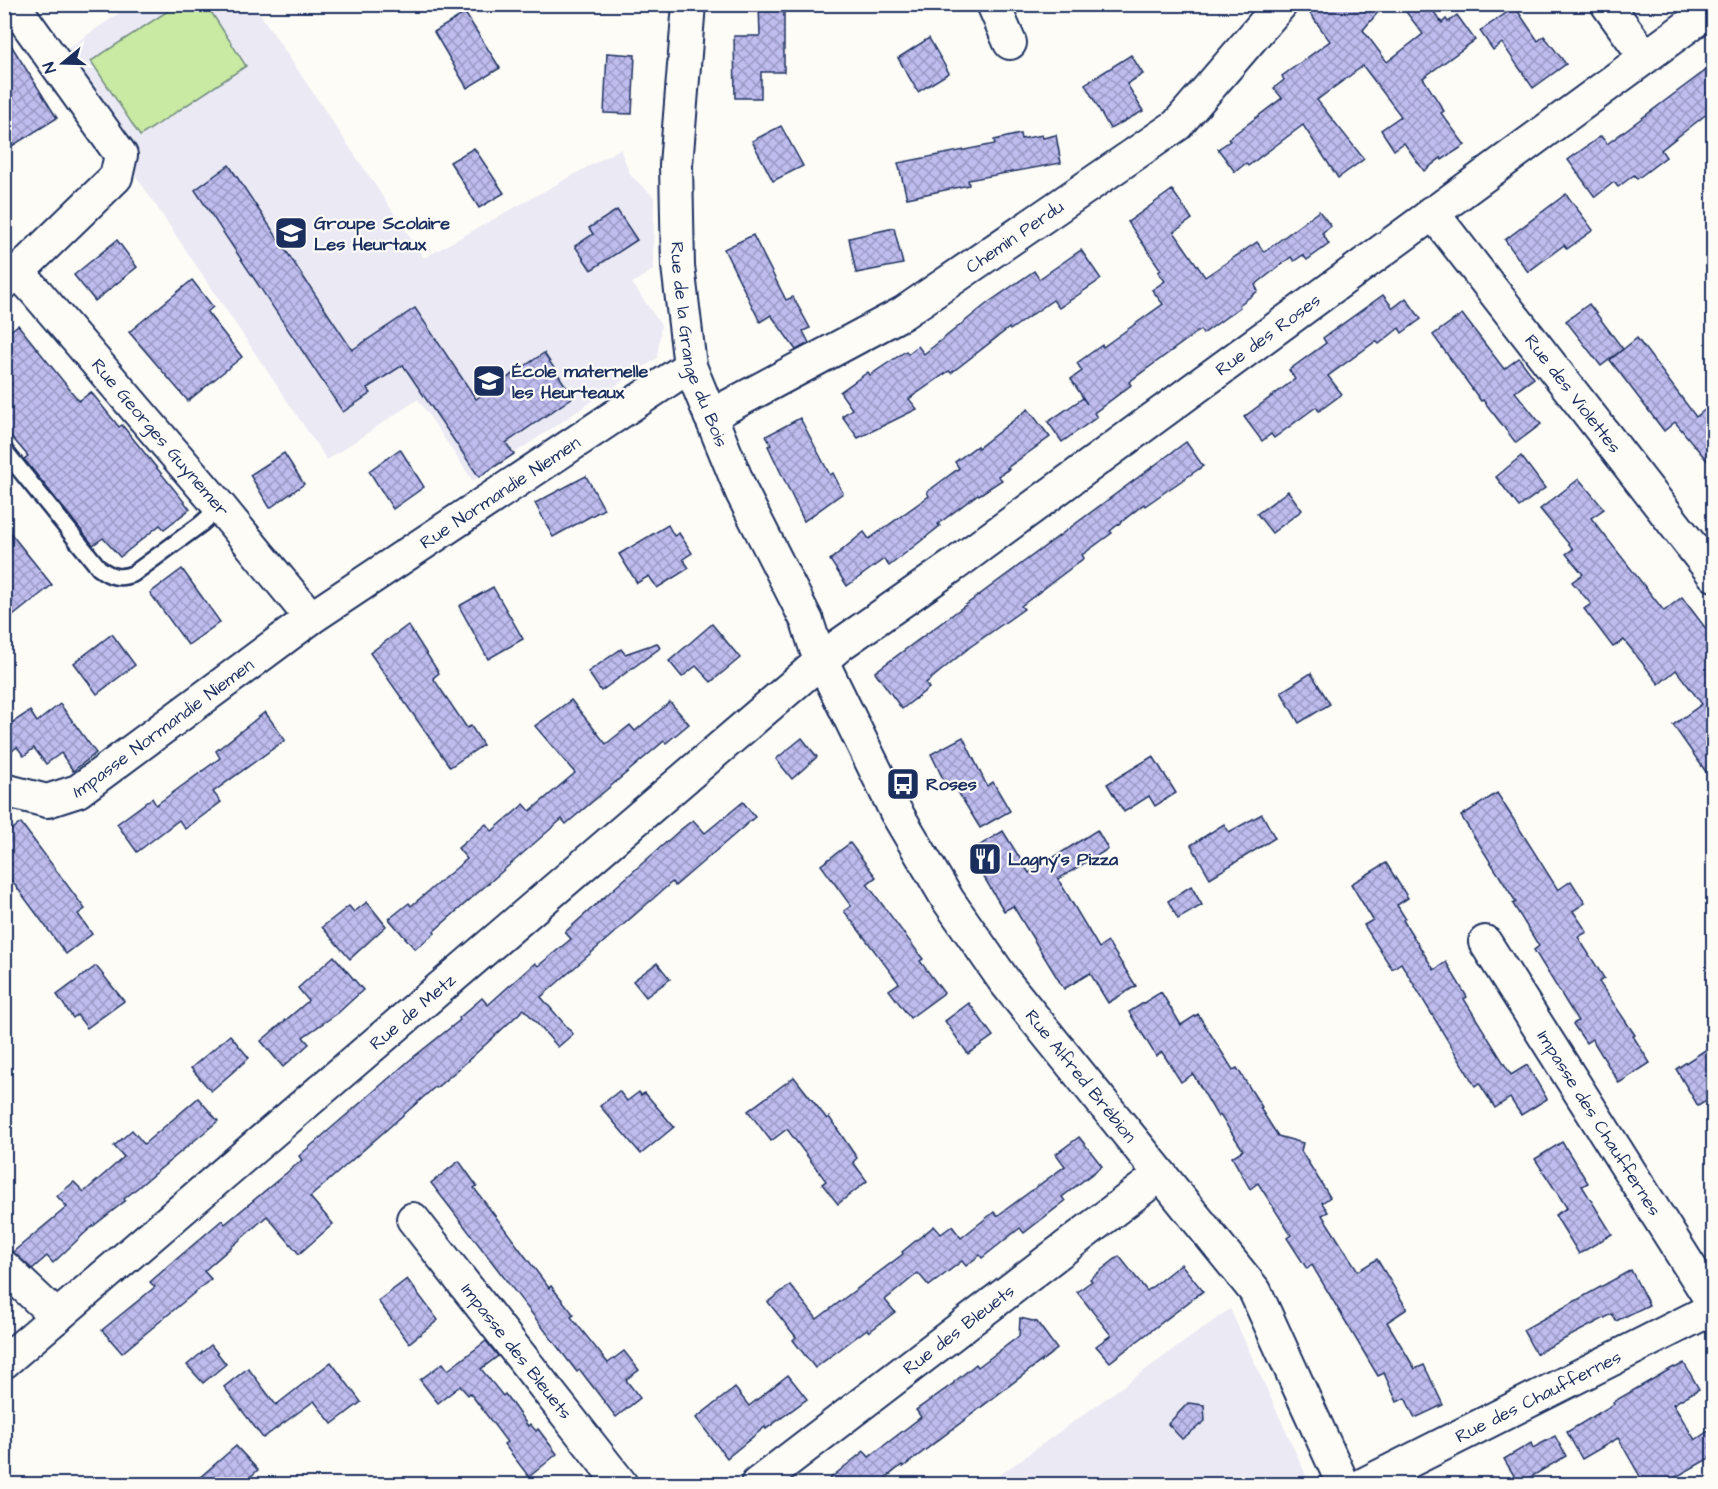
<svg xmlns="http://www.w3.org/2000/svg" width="1718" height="1489" viewBox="0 0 1718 1489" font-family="'Architects Daughter',sans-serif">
	<defs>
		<pattern id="building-cross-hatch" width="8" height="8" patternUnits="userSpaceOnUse" patternTransform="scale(1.5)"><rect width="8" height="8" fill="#bfbcee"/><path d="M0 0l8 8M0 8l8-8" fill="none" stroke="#9a99c4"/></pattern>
	</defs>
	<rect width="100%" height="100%" fill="#fdfcf7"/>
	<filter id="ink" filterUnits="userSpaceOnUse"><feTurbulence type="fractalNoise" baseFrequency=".0167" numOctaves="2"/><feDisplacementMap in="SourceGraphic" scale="12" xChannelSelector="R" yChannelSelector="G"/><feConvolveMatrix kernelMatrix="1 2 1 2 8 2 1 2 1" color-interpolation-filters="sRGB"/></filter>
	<g filter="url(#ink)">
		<g fill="#eae9f4">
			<polygon points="131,5 254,5 424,258 620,149 631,176 654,197 653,270 632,283 661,325 657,358 473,481 418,399 327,460 128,164 131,138 67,49"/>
			<polygon points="1230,1309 1310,1484 987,1484"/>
		</g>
		<polygon fill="#c9eaa2" stroke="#728c80" stroke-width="1.5" points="206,4 246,66 140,136 91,61 177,5"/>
		<g fill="url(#building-cross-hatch)" stroke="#1b2f5e" stroke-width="1.5">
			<polygon points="759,4 784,4 784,72 761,72 761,98 735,98 734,36 760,36"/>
			<polygon points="1303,4 1385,4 1363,30 1387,62 1423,34 1400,4 1428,4 1442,23 1446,19 1448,22 1457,15 1475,40 1423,78 1444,111 1441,113 1465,145 1442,160 1441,158 1424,171 1404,143 1394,150 1381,130 1401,116 1363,66 1317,100 1364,159 1338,178 1303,125 1248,166 1246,163 1235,172 1218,149 1230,141 1228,139 1282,98 1274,88 1284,80 1282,76 1330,41"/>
			<polygon points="1515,7 1538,41 1544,36 1566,64 1533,88 1502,43 1493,50 1480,31"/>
			<polygon points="465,13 500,68 467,88 434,32"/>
			<polygon points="4,34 57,118 4,151"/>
			<polygon points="929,38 949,73 918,92 898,58"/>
			<polygon points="607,53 635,55 632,114 604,113"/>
			<polygon points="1131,55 1143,74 1127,84 1143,111 1110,129 1085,84"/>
			<polygon points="1713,65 1713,109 1661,150 1666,157 1637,179 1634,175 1618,187 1614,182 1595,197 1568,160 1601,136 1607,144"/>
			<polygon points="781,126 803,166 773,181 752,141"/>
			<polygon points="1020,134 1021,139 1042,135 1043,138 1056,135 1061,163 968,180 969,185 907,198 898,163 995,144 994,140"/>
			<polygon points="474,148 504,193 479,208 450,162"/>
			<polygon points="229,165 352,350 415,308 476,399 544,353 573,397 506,443 514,454 479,477 403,365 367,388 371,393 343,412 195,190"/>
			<polygon points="1172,190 1192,219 1174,232 1205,277 1257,242 1264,252 1319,211 1331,226 1322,233 1329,244 1307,260 1303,255 1294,261 1291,257 1255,285 1258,291 1239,305 1240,307 1203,334 1200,330 1129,382 1131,385 1094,413 1097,417 1062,442 1048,422 1083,398 1087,404 1071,379 1082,371 1077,363 1102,345 1103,347 1163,304 1152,290 1165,281 1158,272 1161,270 1128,222"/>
			<polygon points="1566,194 1593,230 1567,249 1564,245 1528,272 1505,240"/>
			<polygon points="617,210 637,240 591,270 575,246 593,234 589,228"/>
			<polygon points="894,228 903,264 856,273 849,238"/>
			<polygon points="753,235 786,300 793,297 810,328 803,331 809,343 796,350 771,315 760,322 724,249"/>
			<polygon points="117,240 137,267 95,301 74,275"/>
			<polygon points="1081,250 1101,279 1059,308 1053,300 1010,330 1009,328 951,373 949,371 909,399 917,409 858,438 842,416 852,409 840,392 868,372 870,375 906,351 908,354 918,346 924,354 989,302 1034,271 1039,279"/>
			<polygon points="192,280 213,307 207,312 242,357 188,401 129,332"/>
			<polygon points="1383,295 1393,308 1406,298 1421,319 1402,333 1399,328 1379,344 1376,341 1328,376 1342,394 1319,411 1316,407 1274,438 1271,434 1262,441 1244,417 1295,379 1289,370 1326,343 1323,338"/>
			<polygon points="1589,304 1623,349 1601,366 1566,321"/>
			<polygon points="1462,314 1504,369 1519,358 1534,378 1515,392 1541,424 1516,443 1483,400 1481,401 1433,335"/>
			<polygon points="18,325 79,401 91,392 119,427 122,425 190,509 164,529 160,525 120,557 103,538 93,545 24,459 28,456 4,428 4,336"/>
			<polygon points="1637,338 1696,417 1713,403 1713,468 1675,422 1664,431 1610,360"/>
			<polygon points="1028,409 1050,437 1007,468 1009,469 998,476 1002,480 979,495 978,494 938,524 940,526 889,566 884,559 847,586 830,560 864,532 869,539 929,496 927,492 959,468 955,462 977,446 978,448"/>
			<polygon points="800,418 830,475 833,473 843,493 804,521 768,446 771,445 766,436"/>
			<polygon points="1186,442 1203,466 1165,492 1145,506 1144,504 1110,531 1112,533 1082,555 1084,558 1021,606 1024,609 970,647 926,683 929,688 902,709 875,672"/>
			<polygon points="400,449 424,487 393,509 369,471"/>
			<polygon points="284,453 304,484 270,508 250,475"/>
			<polygon points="1521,456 1545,488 1519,507 1496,477"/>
			<polygon points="586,476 604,509 553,537 535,503"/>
			<polygon points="1579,479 1604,509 1591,518 1664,611 1682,597 1713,638 1713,782 1673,725 1702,704 1676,670 1659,684 1624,640 1613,647 1584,609 1591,604 1572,582 1583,574 1566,554 1573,549 1540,509"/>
			<polygon points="1288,491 1302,510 1272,533 1257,514"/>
			<polygon points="4,525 52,585 4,623"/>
			<polygon points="668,525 674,536 679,533 692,553 683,559 689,568 657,588 649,576 637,583 619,554"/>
			<polygon points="182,569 220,622 188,645 150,593"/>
			<polygon points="493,587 523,639 488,659 459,606"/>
			<polygon points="712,624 740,658 711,682 696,666 682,677 669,661"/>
			<polygon points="408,625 439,673 433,678 467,728 471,726 483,745 450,767 370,653"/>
			<polygon points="112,634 135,665 97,694 74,663"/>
			<polygon points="657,643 660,648 601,691 588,672 621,649 625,654"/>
			<polygon points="1311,673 1330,704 1299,723 1281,692"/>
			<polygon points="571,700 606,744 630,725 635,731 670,702 689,724 666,743 664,741 566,824 562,819 434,931 435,933 415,949 389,919 409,903 411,906 467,859 458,848 486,824 492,831 524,804 530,811 575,773 535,726"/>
			<polygon points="60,704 96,753 73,771 61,753 46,764 34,748 24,756 17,747 4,757 4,728 30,711 37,722"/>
			<polygon points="265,712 285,740 213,792 221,802 185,829 179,820 137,852 117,824 152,798 156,805 220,758 216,751"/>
			<polygon points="963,737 987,786 993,782 1010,811 980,828 952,782 946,785 931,754"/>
			<polygon points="802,738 817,757 792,779 776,759"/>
			<polygon points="1153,756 1176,793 1155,806 1149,796 1124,812 1107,784"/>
			<polygon points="1497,793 1558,890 1571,881 1585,903 1573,911 1587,932 1578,937 1604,978 1599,982 1635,1035 1633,1036 1650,1063 1619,1083 1592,1039 1586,1043 1573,1024 1578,1021 1534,950 1539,946 1513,904 1516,902 1461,816"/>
			<polygon points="743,802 755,817 675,886 672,882 541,997 573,1034 558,1047 524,1009 461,1067 436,1088 435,1087 310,1197 333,1224 299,1254 267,1216 204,1271 211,1279 122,1353 102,1330 155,1287 150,1282 222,1220 225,1224 302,1160 299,1156 411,1059 460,1020 459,1018 482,998 488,1005 535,963 538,966 571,939 565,932 680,830 693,820 705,833"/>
			<polygon points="1262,814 1275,838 1210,878 1191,845 1224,824 1229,832"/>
			<polygon points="21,823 85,909 78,914 92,934 66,954 4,870 4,835"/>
			<polygon points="1097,830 1108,849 1058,879 1099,948 1108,942 1136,986 1108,1003 1090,973 1064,989 1013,906 1004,911 969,852 1003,831 1029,873"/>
			<polygon points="850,843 876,877 867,884 923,959 920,961 944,993 910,1018 889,990 899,983 844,911 851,906 821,865"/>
			<polygon points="1386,863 1408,898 1397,905 1405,918 1403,920 1434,970 1446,962 1467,997 1464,999 1511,1075 1527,1065 1547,1099 1521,1115 1510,1098 1495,1108 1479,1083 1475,1086 1401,963 1392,969 1364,925 1373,920 1351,884"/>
			<polygon points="1191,886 1202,905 1178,919 1168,901"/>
			<polygon points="367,902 386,926 350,959 322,927 349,906 354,912"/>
			<polygon points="334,956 363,990 338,1013 303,1037 309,1044 283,1067 261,1041 307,1002 308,1000 298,988"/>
			<polygon points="657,963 670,979 646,997 633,981"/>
			<polygon points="96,966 124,1001 87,1028 77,1015 73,1018 57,995"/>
			<polygon points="1161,992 1181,1025 1198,1014 1233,1070 1237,1068 1262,1107 1260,1108 1278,1136 1303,1143 1301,1151 1330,1197 1322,1203 1328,1212 1322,1215 1358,1271 1377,1259 1407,1309 1387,1322 1415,1369 1424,1365 1443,1405 1415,1418 1405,1398 1397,1402 1384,1373 1378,1376 1312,1265 1307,1269 1287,1238 1291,1235 1258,1183 1250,1189 1232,1157 1243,1150 1220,1115 1218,1117 1193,1074 1181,1082 1162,1052 1156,1056 1129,1012"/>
			<polygon points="969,1003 993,1036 968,1054 945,1021"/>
			<polygon points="230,1035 249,1058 211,1091 191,1068"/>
			<polygon points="1713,1045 1713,1097 1698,1106 1676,1069"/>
			<polygon points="794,1077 827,1119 829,1117 857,1158 853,1162 867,1181 838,1204 822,1184 826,1181 787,1129 771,1141 748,1111"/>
			<polygon points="619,1091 627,1101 639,1092 641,1095 645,1093 674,1127 641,1154 600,1106"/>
			<polygon points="198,1098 218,1121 124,1199 125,1201 87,1231 53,1263 47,1256 32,1269 13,1252 67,1207 57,1196 74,1182 84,1192 124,1157 114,1146 132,1130 144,1144"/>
			<polygon points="1079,1137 1102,1166 1062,1197 1065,1201 1024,1233 1020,1228 982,1258 980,1255 966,1266 962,1261 929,1286 918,1273 885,1300 895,1312 869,1332 867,1329 815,1368 793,1340 796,1337 768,1302 790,1285 817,1319 903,1254 902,1252 934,1226 941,1234 952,1226 961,1238 994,1212 997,1216 1065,1166 1056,1154"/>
			<polygon points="1562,1142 1588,1183 1582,1186 1612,1234 1579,1254 1555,1215 1567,1208 1535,1159"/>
			<polygon points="459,1161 477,1186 474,1188 549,1288 551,1286 574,1315 571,1317 608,1363 624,1351 639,1370 626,1380 640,1398 616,1417 580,1370 577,1372 431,1183"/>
			<polygon points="1119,1256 1147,1291 1181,1264 1203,1291 1110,1362 1096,1346 1111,1335 1077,1292 1092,1281 1090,1279"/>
			<polygon points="1631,1270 1649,1305 1616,1321 1612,1314 1536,1354 1523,1330"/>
			<polygon points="407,1279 438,1320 409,1343 378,1301"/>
			<polygon points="1020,1318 1037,1322 1057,1349 903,1467 902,1465 877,1485 822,1485 864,1451 869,1457 921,1417 916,1410 954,1383 954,1382 976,1364 978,1367 1019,1336"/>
			<polygon points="486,1341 498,1356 481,1369 503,1396 505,1394 528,1426 530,1424 536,1431 538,1429 557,1454 529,1477 504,1444 507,1442 470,1393 468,1395 460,1386 438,1403 420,1380 443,1363 448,1370"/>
			<polygon points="211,1345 226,1364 203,1383 187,1365"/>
			<polygon points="331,1362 361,1402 332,1424 314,1401 263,1438 224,1387 248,1368 276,1405"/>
			<polygon points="1684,1363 1699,1389 1673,1404 1695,1440 1713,1428 1713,1456 1662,1485 1645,1485 1618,1438 1582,1459 1567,1432 1614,1404 1613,1402 1674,1367 1675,1368"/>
			<polygon points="788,1375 807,1399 766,1429 765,1427 727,1458 696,1418 735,1388 749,1406"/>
			<polygon points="1188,1403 1204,1405 1205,1421 1182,1439 1168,1424"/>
			<polygon points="1555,1436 1566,1456 1519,1484 1504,1459 1531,1443 1533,1448"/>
			<polygon points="236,1446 258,1470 241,1485 191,1485"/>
		</g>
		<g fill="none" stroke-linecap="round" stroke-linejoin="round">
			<defs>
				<path id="service" d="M4,450L99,568C111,577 119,579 133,574L201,524L220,507"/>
				<g id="minor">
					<polyline points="13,4 121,155 116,177 18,272"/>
					<path id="s1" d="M689,4L676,165L678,266L690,366L742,493L807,621L816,649L896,812L948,900L1005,982L1255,1291L1343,1484"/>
					<polyline points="993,4 1010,43"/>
					<polyline points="1607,4 1645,57"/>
					<path id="s2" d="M1432,212L1714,575"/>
					<path id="s3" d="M4,283L18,272L37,293L220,507L311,618"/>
					<path id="s4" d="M710,416L903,313L1177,125L1281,4"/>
					<path id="s5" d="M4,790L47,801L78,791L311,618L690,366"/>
					<path id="s6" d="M1485,942L1714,1305"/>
					<path id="s7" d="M413,1219L621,1484"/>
					<polyline points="4,1267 57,1317"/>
					<path id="s8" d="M4,1362L841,644L954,565L1714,7"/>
					<path id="s9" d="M757,1484L1160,1175"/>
					<path id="s10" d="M1364,1484L1714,1308"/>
				</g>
			</defs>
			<use href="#service" stroke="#1b2f5e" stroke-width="20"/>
			<use href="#minor" stroke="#1b2f5e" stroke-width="36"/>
			<use href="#service" stroke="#fdfcf7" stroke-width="15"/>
			<use href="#minor" stroke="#fdfcf7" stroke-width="32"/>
		</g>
	</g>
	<defs>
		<symbol id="school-square" viewBox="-11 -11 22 22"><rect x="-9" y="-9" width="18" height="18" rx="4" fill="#1b2f5e" stroke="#fdfcf7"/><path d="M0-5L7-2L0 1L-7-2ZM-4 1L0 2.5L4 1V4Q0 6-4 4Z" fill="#fff"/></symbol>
		<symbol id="bus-square" viewBox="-11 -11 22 22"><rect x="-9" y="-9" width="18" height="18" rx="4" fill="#1b2f5e" stroke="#fdfcf7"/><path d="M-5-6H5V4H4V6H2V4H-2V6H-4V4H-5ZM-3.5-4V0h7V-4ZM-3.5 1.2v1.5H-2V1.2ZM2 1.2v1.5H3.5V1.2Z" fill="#fff"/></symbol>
		<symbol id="restaurant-square" viewBox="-11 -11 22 22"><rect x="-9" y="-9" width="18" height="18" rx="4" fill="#1b2f5e" stroke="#fdfcf7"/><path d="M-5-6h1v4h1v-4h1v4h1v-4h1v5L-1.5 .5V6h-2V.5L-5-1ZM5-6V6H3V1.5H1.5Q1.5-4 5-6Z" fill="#fff"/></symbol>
	</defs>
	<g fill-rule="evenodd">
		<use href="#school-square" x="272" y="214" width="38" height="38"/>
		<use href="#school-square" x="470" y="362" width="38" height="38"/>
		<use href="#bus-square" x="884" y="765" width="38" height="38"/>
		<use href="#restaurant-square" x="966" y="840" width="38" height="38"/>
	</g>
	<g text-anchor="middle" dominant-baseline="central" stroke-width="4.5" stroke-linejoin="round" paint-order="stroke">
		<g font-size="18" font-weight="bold" fill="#1b2f5e" stroke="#fdfcf7" text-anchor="start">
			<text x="314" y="223">Groupe Scolaire<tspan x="314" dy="21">Les Heurtaux</tspan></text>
			<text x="512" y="371">École maternelle<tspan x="512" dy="21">les Heurteaux</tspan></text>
			<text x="926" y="784">Roses</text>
			<text x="1008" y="859">Lagny's Pizza</text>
		</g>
		<g font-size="18" fill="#1b2f5e" stroke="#fdfcf7">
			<text stroke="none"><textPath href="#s4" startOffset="354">Chemin Perdu</textPath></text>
			<text stroke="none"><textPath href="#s8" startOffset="1630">Rue des Roses</textPath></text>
			<text stroke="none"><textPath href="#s1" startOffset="344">Rue de la Grange du Bois</textPath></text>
			<text stroke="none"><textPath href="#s2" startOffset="230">Rue des Violettes</textPath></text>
			<text stroke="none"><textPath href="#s3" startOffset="236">Rue Georges Guynemer</textPath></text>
			<text stroke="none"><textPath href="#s5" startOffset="594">Rue Normandie Niemen</textPath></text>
			<text stroke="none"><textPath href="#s5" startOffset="183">Impasse Normandie Niemen</textPath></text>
			<text stroke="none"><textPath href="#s8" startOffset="538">Rue de Metz</textPath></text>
			<text stroke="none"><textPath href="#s1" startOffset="1178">Rue Alfred Brébion</textPath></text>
			<text stroke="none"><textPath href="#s6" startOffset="214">Impasse des Chauffernes</textPath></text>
			<text stroke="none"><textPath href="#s9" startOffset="254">Rue des Bleuets</textPath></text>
			<text stroke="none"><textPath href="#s7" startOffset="168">Impasse des Bleuets</textPath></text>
			<text stroke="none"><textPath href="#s10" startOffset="195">Rue des Chauffernes</textPath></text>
		</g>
	</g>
	<rect width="1718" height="1489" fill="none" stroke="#fdfcf7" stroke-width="24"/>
	<rect x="12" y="12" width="1694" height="1465" fill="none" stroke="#1b2f5e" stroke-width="2" filter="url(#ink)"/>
	<g transform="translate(63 63) rotate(251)" stroke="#fdfcf7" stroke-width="4.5" paint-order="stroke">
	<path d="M0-4.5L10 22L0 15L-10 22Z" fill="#1b2f5e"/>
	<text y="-9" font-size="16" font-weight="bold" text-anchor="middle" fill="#1b2f5e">N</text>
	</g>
</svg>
